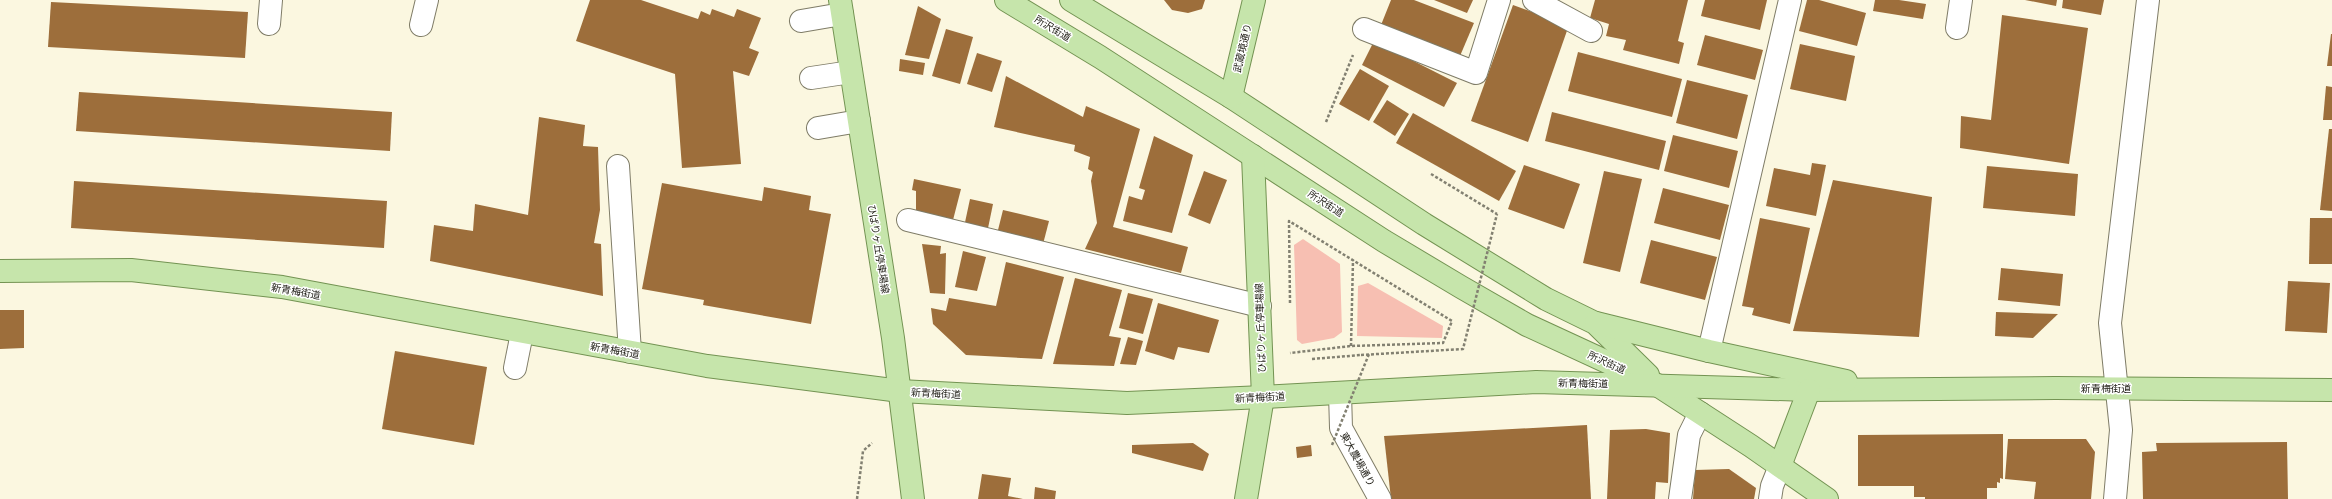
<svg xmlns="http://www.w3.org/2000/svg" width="2332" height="499" viewBox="0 0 2332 499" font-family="'Playfair Display','Noto Sans JP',serif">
	<rect width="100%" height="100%" fill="#fbf7e0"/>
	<g fill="#f7bfb2">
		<polygon points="1303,239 1340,264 1342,332 1334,338 1302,344 1297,340 1294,245"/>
		<polygon points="1368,283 1443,326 1442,338 1357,336 1358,286"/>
	</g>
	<g fill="#9d6e3b">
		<polygon points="590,0 641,0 698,19 701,11 710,15 712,9 734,17 737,9 761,18 749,48 759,52 749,76 733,71 741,164 682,168 675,74 576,41"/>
		<polygon points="1164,0 1205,0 1202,9 1188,13 1172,10"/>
		<polygon points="1391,0 1414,0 1474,23 1460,56 1381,25"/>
		<polygon points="1434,0 1473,0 1467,13"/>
		<polygon points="1595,0 1688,0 1678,41 1684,43 1679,64 1623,50 1626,40 1606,36 1609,24 1590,18"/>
		<polygon points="1705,0 1767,0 1760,30 1701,16"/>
		<polygon points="1807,0 1819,0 1866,13 1857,46 1799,31"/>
		<polygon points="1875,0 1899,0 1926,4 1923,19 1873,11"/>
		<polygon points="2025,0 2057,0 2056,6"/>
		<polygon points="2063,0 2104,0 2101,15 2062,8"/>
		<polygon points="51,2 248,12 245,58 48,47"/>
		<polygon points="1513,5 1569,25 1528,142 1471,121"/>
		<polygon points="918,6 941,19 929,59 905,55"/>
		<polygon points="2002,15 2088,28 2069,164 1960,148 1961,116 1991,120"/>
		<polygon points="946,29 973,37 960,84 932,76"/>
		<polygon points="2331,34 2332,34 2332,66 2327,66"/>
		<polygon points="1705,35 1763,50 1755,80 1697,65"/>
		<polygon points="1374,41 1457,83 1444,107 1362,65"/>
		<polygon points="1800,44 1855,56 1846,101 1790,89"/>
		<polygon points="1578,52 1682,79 1672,117 1568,91"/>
		<polygon points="977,53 1002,61 992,92 967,84"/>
		<polygon points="900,59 925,63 923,75 899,71"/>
		<polygon points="1360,69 1389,86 1369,121 1339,104"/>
		<polygon points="1006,76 1083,117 1086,106 1140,129 1113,227 1188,247 1181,273 1085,249 1097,223 1091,181 1093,172 1088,169 1090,157 1074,151 1075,145 994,127"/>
		<polygon points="1687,80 1748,95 1737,139 1676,123"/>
		<polygon points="2326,86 2332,87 2332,120 2323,120"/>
		<polygon points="79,92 392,112 390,151 76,131"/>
		<polygon points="1387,100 1409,114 1395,136 1373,122"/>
		<polygon points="1552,112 1666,141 1659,170 1545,141"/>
		<polygon points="1413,113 1516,171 1499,201 1396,143"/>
		<polygon points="539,117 585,125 583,146 598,147 600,210 594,243 601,244 603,296 430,261 434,225 473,231 475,204 528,215"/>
		<polygon points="2329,129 2332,129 2332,211 2320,210"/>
		<polygon points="1673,135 1738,151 1729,188 1664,171"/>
		<polygon points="1154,136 1193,155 1172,233 1123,221 1129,196 1142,200 1145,190 1139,188"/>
		<polygon points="1812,163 1826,165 1816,216 1766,206 1774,168 1810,175"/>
		<polygon points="1524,165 1580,184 1564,229 1508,209"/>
		<polygon points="1987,166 2078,174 2075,216 1983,208"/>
		<polygon points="1204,171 1227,180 1210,224 1188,215"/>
		<polygon points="1604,171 1642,179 1620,272 1583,263"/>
		<polygon points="914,179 961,189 953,220 916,212 916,191 912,190"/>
		<polygon points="1833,180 1932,197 1919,337 1793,331"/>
		<polygon points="74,181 387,201 384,248 71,228"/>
		<polygon points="662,183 762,201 764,187 811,196 809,210 831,214 811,324 703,305 704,300 642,289"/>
		<polygon points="1663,188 1729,205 1720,240 1654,223"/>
		<polygon points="970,199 993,204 987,233 964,227"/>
		<polygon points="1003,210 1049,221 1042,248 996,238"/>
		<polygon points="1760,218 1810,228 1790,324 1752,315 1754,308 1742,306"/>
		<polygon points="2310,218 2332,218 2332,264 2309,264"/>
		<polygon points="1651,240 1717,257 1705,300 1640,283"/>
		<polygon points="922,244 941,246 940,254 946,253 945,294 930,293"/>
		<polygon points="963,251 986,257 977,291 955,287"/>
		<polygon points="1006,262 1064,277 1042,359 966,355 933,324 931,308 946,311 949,298 996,306"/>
		<polygon points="2001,268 2063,274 2060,306 1998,300"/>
		<polygon points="1075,278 1122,290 1109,336 1121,338 1114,366 1053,364"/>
		<polygon points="2288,281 2330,283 2327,333 2285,331"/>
		<polygon points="1128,293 1153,299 1143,334 1119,328"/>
		<polygon points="1158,303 1219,320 1209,353 1178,347 1174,360 1145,351"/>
		<polygon points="0,310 24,310 24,348 0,349"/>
		<polygon points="1996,312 2058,314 2033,338 1995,336"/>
		<polygon points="1128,337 1143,341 1136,365 1120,364"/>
		<polygon points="395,351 487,367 474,445 382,429"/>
		<polygon points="1587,425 1591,499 1391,499 1384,436"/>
		<polygon points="1646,429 1670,433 1668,483 1656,482 1655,499 1607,499 1610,430"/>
		<polygon points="2003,434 2003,479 2000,478 2000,483 1997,482 1997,488 1987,488 1987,499 1925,499 1925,497 1914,497 1914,486 1858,486 1858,435"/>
		<polygon points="2008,439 2086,439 2095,452 2091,499 2034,499 2036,482 2005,479"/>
		<polygon points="2287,442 2288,499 2143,499 2142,452 2157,451 2156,443"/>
		<polygon points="1193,443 1209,454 1203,471 1132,453 1132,445"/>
		<polygon points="1311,445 1312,456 1297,458 1296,447"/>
		<polygon points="1729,469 1756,488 1754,499 1693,499 1695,470"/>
		<polygon points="982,474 1011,478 1008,496 1023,499 978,499"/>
		<polygon points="1035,487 1056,491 1055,499 1034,499"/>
	</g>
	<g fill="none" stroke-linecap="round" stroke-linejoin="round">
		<defs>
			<g id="minor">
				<polyline points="1534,0 1591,31"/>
				<polyline points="801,21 842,14"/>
				<polyline points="269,24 271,0"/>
				<polyline points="421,25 427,0"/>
				<polyline points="1957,28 1961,0"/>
				<polyline points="1364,29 1476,73 1499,0"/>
				<polyline points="811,78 851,72"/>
				<polyline points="818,128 859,121"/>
				<polyline points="618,166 630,352"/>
				<polyline points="908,220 1260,306"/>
				<polyline points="1709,351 1790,0"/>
				<polyline points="515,368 522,333"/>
				<polyline points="1340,393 1341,428 1380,499"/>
				<polyline points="1680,499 1689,435 1700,413"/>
				<polyline points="1770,499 1772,486 1780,466"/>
				<polyline points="2115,499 2121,430 2110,323 2148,0"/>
			</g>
			<g id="major">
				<polyline points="840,0 893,338 913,499"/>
				<polyline points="1006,0 1100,57 1384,241 1461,287 1527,325 1657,385 1751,446 1827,499"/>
				<polyline points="1071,0 1231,97 1424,224 1546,299 1595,323 1648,375"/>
				<polyline points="1231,97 1254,0"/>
				<polyline points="0,271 131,270 282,287 707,366 900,391 1127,403 1263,397 1536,382 1809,390 2055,388 2332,390"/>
				<polyline points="1596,323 1709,351 1846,381"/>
				<polyline points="1780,466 1809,390"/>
				<polyline points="1246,499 1263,397 1253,156"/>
			</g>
		</defs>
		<use href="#minor" stroke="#7f7c67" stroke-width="24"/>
		<use href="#major" stroke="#739352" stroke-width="24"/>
		<g stroke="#828071" stroke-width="2.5" stroke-dasharray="3 2" stroke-linecap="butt">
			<polyline points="1326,122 1353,55"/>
			<polyline points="1431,174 1497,214"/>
			<polyline points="1290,303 1289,221 1452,321 1443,343 1351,346 1290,353"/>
			<polyline points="1351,346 1353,260"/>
			<polyline points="1312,359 1361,355"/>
			<polyline points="857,499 863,451 872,443"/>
		</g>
		<use href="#minor" stroke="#fff" stroke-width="22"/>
		<use href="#major" stroke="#c6e5ab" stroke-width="22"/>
		<g stroke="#828071" stroke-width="2.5" stroke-dasharray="3 2" stroke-linecap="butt">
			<polyline points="1361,355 1463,349 1497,214"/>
			<polyline points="1332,445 1369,354"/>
		</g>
	</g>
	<g text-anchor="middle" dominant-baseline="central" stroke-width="3" stroke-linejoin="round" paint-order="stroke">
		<g font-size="10" fill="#1f1d15" stroke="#fff">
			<text transform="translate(1053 28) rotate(31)">所沢街道</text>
			<text transform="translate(1242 48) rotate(-77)">武蔵境通り</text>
			<text transform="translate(1326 203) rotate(33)">所沢街道</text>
			<text transform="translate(879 249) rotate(81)">ひばりヶ丘停車場線</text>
			<text transform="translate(296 291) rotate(10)">新青梅街道</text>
			<text transform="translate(1260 328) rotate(-92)">ひばりヶ丘停車場線</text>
			<text transform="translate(615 350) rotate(10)">新青梅街道</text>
			<text transform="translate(1607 362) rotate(24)">所沢街道</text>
			<text transform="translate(1583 383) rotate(1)">新青梅街道</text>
			<text x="2106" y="388">新青梅街道</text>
			<text transform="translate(936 393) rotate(3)">新青梅街道</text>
			<text transform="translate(1260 397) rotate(-3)">新青梅街道</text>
			<text transform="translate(1358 459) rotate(61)">東大農場通り</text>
		</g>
	</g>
</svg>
